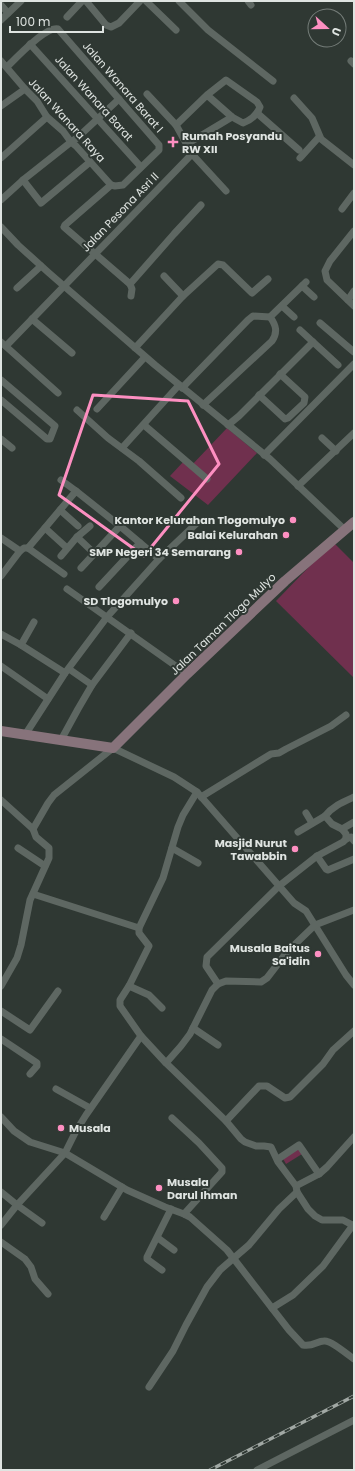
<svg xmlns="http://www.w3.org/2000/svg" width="355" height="1471" viewBox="0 0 355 1471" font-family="Poppins,sans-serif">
	<rect width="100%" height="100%" fill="#2f3833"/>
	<g fill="#70304e">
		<polygon points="227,428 257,453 208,505 170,476 184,461 190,467"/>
		<polygon points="333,542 354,563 354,678 276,601"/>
		<polygon points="298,1147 302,1154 286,1164 282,1157"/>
	</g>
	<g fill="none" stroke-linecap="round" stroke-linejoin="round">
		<g stroke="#5e6762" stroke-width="7">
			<polyline points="86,1 106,25 111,27 119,23 140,1"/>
			<polyline points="146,1 176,30"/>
			<polyline points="179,1 208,30 273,81"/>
			<polyline points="248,1 251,5"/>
			<polyline points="1,5 8,13"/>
			<polyline points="67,17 82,1"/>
			<polyline points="1,20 21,1"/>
			<polyline points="30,44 141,167"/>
			<path d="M1,61L25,89L37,101L47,117L63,131L71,142L76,146L111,185L115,186L123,185L159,150V145L58,29C46,26 16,58 7,67"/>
			<polyline points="351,61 354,64"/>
			<polyline points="294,98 312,118 321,139 354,165"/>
			<polyline points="1,106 25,89"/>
			<polyline points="257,113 299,150"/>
			<path d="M176,125L207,95L226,80L257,102L260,107C257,115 251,120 243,123L232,117L207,95"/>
			<polyline points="187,144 232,117"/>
			<polyline points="192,154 226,191"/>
			<polyline points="1,158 47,117"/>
			<polyline points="300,158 319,137"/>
			<polyline points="23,180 41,203 90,162"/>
			<polyline points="1,200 23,180 71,142 77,138 119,99"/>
			<polyline points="342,209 354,193"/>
			<polyline points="65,225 111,185"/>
			<polyline points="1,227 18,245 49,273 155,365 270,459 345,530"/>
			<polyline points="64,227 130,284 132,289 131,296"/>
			<polyline points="354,231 330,261 325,271 327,280 354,306"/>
			<polyline points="164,276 183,296"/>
			<polyline points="130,284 174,234 201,205"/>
			<polyline points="302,286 314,297"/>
			<polyline points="17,288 41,266"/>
			<polyline points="348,300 354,291"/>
			<polyline points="282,306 294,317"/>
			<polyline points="270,317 306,282"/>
			<polyline points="32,319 72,353"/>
			<polyline points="320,323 354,352"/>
			<polyline points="300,330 338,365"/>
			<polyline points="1,342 58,393"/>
			<polyline points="6,346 192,154 176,125 147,94"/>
			<polyline points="135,348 183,296 218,264 223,265 252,293 268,279"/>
			<polyline points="1,380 55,426 50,439 47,439 1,400"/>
			<path d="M182,388L248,320L253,316L270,317C276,325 278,332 272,341L203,405"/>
			<polyline points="259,395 285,419 288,418 304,403 305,397 280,374"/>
			<polyline points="97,409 145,357"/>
			<polyline points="77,410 108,438 139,461 181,498"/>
			<polyline points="144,425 207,479"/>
			<polyline points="228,425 239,416 313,342"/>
			<polyline points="322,438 336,451"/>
			<polyline points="1,439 12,448"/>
			<polyline points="122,448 179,385"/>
			<polyline points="264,455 354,364"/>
			<polyline points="61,480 76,491"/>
			<polyline points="298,486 354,433"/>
			<polyline points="60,510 78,526"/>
			<polyline points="45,528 67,548"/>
			<polyline points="77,537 95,554"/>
			<polyline points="1,538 20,551 24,548 28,548"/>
			<polyline points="61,556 77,537 90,526"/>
			<polyline points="159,559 198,522"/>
			<polyline points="64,574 28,548 76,491 120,526"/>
			<polyline points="1,576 20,551"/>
			<polyline points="99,587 140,543"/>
			<polyline points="67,589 187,674"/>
			<polyline points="34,622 21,645 65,673"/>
			<polyline points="1,634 21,645"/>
			<polyline points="1,666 48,699"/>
			<polyline points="69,669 92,685"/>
			<polyline points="25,735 65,673 107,617 159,559 120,526 81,568"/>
			<polyline points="61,740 78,709 92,685 131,633"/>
			<polyline points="197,792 183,815 178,827 163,878 139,928 139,933 149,946 129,986 120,1000 120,1006 141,1036 166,1063 226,1121 241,1139 245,1142 256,1146 264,1146 271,1147 278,1162 296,1186 297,1192 308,1209 315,1216 322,1220 343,1220 354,1226"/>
			<polyline points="201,797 271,754 279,753 286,749 331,726 346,715"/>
			<polyline points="1,800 33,829"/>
			<polyline points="306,813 312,823"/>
			<path d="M342,829L332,824L325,816C333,806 343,802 354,797"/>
			<polyline points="298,832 325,816"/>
			<polyline points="346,839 351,837 354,841"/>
			<polyline points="18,848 45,866"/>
			<polyline points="172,848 198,863"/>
			<polyline points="317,856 326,869 328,870 354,859"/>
			<polyline points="33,894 139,928"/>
			<polyline points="218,984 206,966 207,957 279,886 317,856 343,842 346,839 346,834 342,829 354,822"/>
			<polyline points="1,986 17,958 21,945 30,900 49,858 49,848 36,837 33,829 48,803 54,795 113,748 174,777 197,792 294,903 306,911 346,975 354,985"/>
			<polyline points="129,986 149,995 162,1008"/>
			<polyline points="1,1011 30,1030 58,991"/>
			<polyline points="193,1028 218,1045"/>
			<polyline points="1,1039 37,1063 37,1066 30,1074"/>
			<polyline points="166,1063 181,1046 190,1034 212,990 218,984 226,981 261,982 267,978 287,952 315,925 354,910"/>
			<polyline points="56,1089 90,1108"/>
			<path d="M1,1117L14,1131L30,1142L65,1153L127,1190L165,1207L184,1214L190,1217L227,1250L289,1330L303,1345C313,1347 317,1341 324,1341C331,1340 348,1355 354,1359"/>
			<polyline points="172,1118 199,1143 222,1168 222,1172 184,1214"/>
			<polyline points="226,1121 259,1086 267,1086 285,1098 290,1097 323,1064 333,1050 354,1031"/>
			<polyline points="278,1159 299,1145 319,1174"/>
			<polyline points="296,1186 319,1174 327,1167 354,1137"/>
			<polyline points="1,1192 17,1205 65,1153 76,1131 86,1115 141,1036"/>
			<polyline points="104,1217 122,1187"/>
			<polyline points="1,1225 17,1205 42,1223"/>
			<polyline points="158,1238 174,1250"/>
			<polyline points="1,1242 25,1259 31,1267 35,1279 48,1294"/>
			<polyline points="162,1270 147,1259 147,1257 171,1209"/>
			<polyline points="272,1308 293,1295 323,1266 353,1225"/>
			<polyline points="149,1387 173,1351 186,1325 207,1287 220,1270 249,1245 279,1209 297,1192"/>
			<polyline points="257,1470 354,1420"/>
		</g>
		<polyline stroke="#87737b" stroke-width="10" points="1,731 113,748 187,674 285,581 354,522"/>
		<defs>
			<polyline id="rail" points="210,1470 354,1396"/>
		</defs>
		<use href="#rail" stroke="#a1a8a4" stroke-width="3.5"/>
		<use href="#rail" stroke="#2f3833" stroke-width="2" stroke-dasharray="6" stroke-linecap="butt"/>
	</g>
	<path fill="none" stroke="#fd8fc1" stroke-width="3" stroke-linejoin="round" d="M93,395L188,401L219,464L144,556L59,495Z"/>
	<g fill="#fd8fc1" stroke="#2f3833" stroke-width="1.5">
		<path d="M171 136h4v4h4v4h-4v4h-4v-4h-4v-4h4z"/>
		<circle cx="293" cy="520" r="4"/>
		<circle cx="286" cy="535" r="4"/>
		<circle cx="239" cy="552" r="4"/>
		<circle cx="176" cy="601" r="4"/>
		<circle cx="295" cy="849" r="4"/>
		<circle cx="318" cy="954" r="4"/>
		<circle cx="61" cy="1128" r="4"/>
		<circle cx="159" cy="1188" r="4"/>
	</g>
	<g text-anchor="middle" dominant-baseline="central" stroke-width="4" stroke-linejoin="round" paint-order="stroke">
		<g font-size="11" fill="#dfe4e1" stroke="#2f3833">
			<text transform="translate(123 87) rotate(49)">Jalan Wanara Barat I</text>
			<text transform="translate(94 98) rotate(48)">Jalan Wanara Barat</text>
			<text transform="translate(67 120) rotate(48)">Jalan Wanara Raya</text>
			<text transform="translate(120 212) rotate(-46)">Jalan Pesona Asri II</text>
			<text transform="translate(223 624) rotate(-44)">Jalan Taman Tlogo Mulyo</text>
		</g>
		<g font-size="11" font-weight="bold" fill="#dfe4e1" stroke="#2f3833" text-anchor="end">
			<text x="182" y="136" text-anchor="start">Rumah Posyandu<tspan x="182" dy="13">RW XII</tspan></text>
			<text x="285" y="520">Kantor Kelurahan Tlogomulyo</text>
			<text x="278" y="535">Balai Kelurahan</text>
			<text x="231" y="552">SMP Negeri 34 Semarang</text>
			<text x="168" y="601">SD Tlogomulyo</text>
			<text x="287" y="843">Masjid Nurut<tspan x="287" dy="13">Tawabbin</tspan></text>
			<text x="310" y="948">Musala Baitus<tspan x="310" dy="13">Sa'idin</tspan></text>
			<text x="69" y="1128" text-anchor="start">Musala</text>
			<text x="167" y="1182" text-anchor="start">Musala<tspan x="167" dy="13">Darul Ihman</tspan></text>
		</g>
	</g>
	<rect width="355" height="1471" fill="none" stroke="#dfe4e1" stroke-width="4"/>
	<g transform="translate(327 28) rotate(111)"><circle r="19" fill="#2f3833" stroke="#757d79"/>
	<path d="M0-3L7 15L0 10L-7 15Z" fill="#fd8fc1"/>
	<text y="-6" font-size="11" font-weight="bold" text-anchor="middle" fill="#dfe4e1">U</text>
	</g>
	<path d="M10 26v6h93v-6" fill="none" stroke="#dfe4e1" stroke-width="2"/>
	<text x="16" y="26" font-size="12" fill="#dfe4e1" stroke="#2f3833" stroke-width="3" paint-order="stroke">100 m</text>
</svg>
